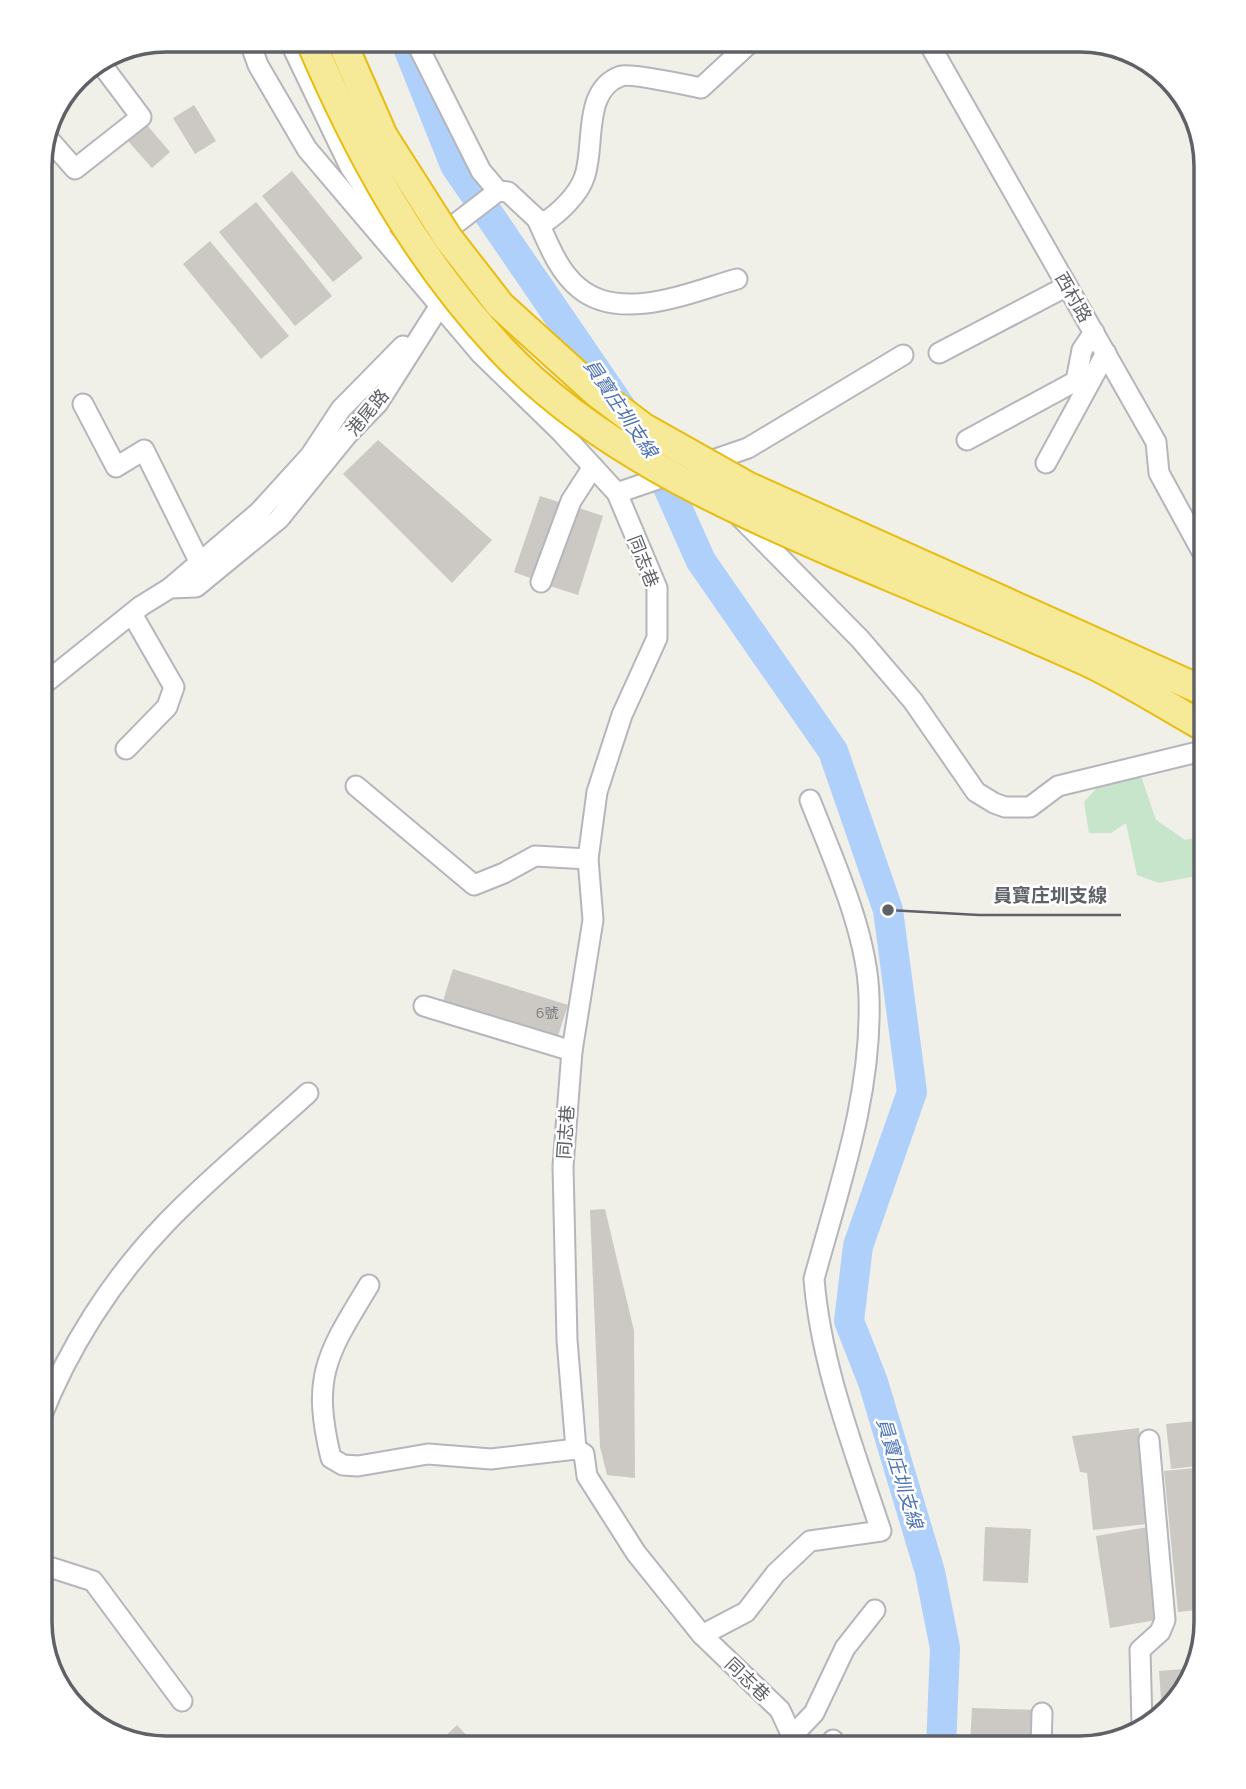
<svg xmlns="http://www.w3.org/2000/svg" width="1246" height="1789" viewBox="0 0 1246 1789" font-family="Manrope,'Noto Sans TC',sans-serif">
	<rect width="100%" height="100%" fill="#f0efe8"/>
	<polygon fill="#c6e5ca" points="1141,776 1156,820 1185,840 1206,835 1206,887 1191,877 1159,883 1137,875 1126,823 1111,833 1089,833 1084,802 1097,788"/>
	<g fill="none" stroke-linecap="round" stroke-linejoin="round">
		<g stroke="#aed0fa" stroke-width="30">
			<polyline points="405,40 455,165 622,409"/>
			<polyline points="654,456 701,561 833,751 888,910 912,1092 858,1246 849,1321 873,1382 930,1572 945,1648 941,1749"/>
		</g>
	</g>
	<g fill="#ccc9c4">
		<polygon points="194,105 216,141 195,154 173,118"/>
		<polygon points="147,125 170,152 152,168 128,141"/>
		<polygon points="292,171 363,258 333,282 262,196"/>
		<polygon points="256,202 332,296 295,326 219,232"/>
		<polygon points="210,241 289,336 261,359 183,264"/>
		<polygon points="378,440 492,540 452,583 343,474"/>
		<polygon points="540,496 565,504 538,581 514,572"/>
		<polygon points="576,507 603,516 578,595 550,586"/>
		<polygon points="453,969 568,1005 558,1036 443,1001"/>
		<polygon points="605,1209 634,1331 635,1478 607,1475 600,1447 590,1210"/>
		<polygon points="1206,1420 1206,1465 1171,1469 1166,1424"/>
		<polygon points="1139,1428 1147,1524 1093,1530 1087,1473 1080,1472 1072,1436"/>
		<polygon points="1206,1467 1206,1609 1178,1612 1164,1471"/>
		<polygon points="985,1527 1031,1529 1028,1583 983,1581"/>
		<polygon points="1148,1527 1162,1619 1110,1628 1096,1536"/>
		<polygon points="1183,1669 1184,1690 1162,1712 1159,1671"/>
		<polygon points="972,1708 1038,1710 1036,1749 953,1749 953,1745 970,1745"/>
		<polygon points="457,1725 468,1737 456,1749 437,1749 435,1746"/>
	</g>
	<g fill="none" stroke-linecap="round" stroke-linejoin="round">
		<defs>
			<g id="minor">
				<polyline points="249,40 258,65 307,149 481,354 561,432 617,493 657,588 657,638 622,715 597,792 588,859 593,920 572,1051 563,1166 567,1340 576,1449 584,1454 587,1476 636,1553 702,1635 780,1710 792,1736 787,1749"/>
				<polyline points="289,40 350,167 387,222"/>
				<polyline points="415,40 481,171 498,191"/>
				<polyline points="927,40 1156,442 1159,473 1206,559"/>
				<polyline points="46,136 75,169 141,117 102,65"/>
				<path d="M537,219C548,243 558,271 579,288C621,323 691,292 737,279"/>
				<path d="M437,238L498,191L508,192L537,219L545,222C559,213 578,195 584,178C596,148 581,90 621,76C631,73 687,85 701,88L753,40"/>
				<polyline points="939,353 1067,286"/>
				<polyline points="83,404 116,467 144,450 200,563"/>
				<polyline points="967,440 1076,381 1082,350 1094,332"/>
				<polyline points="1046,463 1106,353"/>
				<polyline points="617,493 748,448 903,355"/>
				<polyline points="736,513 860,639 913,701 976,792 994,803 1005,807 1030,807 1058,786 1206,750"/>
				<polyline points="541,582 571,501 593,467"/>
				<polyline points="170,588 259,512 310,456 341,409 403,346"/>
				<polyline points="40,687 141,606 170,588 196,587 279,519 347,435 378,403 439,307"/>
				<polyline points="126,749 167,707 174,687 132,614"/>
				<polyline points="356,786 474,885 504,873 535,856 588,859"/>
				<polyline points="424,1006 572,1051"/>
				<path d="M369,1285C327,1354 311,1376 331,1458L343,1465L358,1466L428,1454L491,1459L576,1449"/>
				<path d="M40,1420C68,1348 112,1279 166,1223C210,1177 261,1136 308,1093"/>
				<polyline points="40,1564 93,1581 182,1701"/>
				<path d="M702,1635L746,1612L776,1573L810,1541L881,1531C854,1449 821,1366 814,1279C839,1187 872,1095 869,998C868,934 833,859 810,800"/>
				<polyline points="1145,1729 1142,1725 1140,1650 1160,1632 1165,1620 1149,1440"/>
				<polyline points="792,1736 814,1713 845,1648 875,1610"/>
				<polyline points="829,1749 833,1740"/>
				<polyline points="1041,1749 1042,1713"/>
			</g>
		</defs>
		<use href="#minor" stroke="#b5b6bb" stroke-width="23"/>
		<use href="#minor" stroke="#fff" stroke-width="19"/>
		<defs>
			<g id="highway-bridge">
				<path d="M310,40C359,154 415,257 501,349C591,445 715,501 834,553C919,589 1004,624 1088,662C1128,681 1167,706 1206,728"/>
				<polyline points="341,40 383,136 448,238 500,305 596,392 644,428 747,486 1206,692"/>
			</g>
		</defs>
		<use href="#highway-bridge" stroke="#e8bd10" stroke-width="32" stroke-linecap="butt"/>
		<use href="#highway-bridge" stroke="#f6e998" stroke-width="28"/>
	</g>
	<g text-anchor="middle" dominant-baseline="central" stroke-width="5" stroke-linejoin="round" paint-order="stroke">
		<g font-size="14" fill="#7a7b7e">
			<text x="547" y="1012">6號</text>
		</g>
		<g font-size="18" fill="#5f6167" stroke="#fff">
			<text transform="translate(1074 297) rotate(60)">西村路</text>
			<text transform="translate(367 412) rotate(-50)">港尾路</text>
			<text transform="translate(644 561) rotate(69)">同志巷</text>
			<text transform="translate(565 1132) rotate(-86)">同志巷</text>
			<text transform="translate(748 1679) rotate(44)">同志巷</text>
		</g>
		<g font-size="19" font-style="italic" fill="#4e74b4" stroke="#fff">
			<text transform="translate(621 408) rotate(56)">員寶庄圳支線</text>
			<text transform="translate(900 1473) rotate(73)">員寶庄圳支線</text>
		</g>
	</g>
	<path d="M0 0H1246V1789H0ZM166 52H1080A114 114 0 0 1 1194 166V1622A114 114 0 0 1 1080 1736H166A114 114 0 0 1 52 1622V166A114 114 0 0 1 166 52Z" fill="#fff" fill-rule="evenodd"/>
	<path fill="none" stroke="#5f6167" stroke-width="3.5" d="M166 52H1080A114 114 0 0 1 1194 166V1622A114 114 0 0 1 1080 1736H166A114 114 0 0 1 52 1622V166A114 114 0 0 1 166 52Z"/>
	<path fill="none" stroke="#5f6167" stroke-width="2.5" d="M888 910L979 915H1121"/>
	<circle fill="#5f6167" stroke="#fff" stroke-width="2.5" cx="888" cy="910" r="7"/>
	<g font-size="19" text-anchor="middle" font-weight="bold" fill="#5f6167" stroke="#fff" stroke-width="5" stroke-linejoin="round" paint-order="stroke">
		<text x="1050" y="902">員寶庄圳支線</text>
	</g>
</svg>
